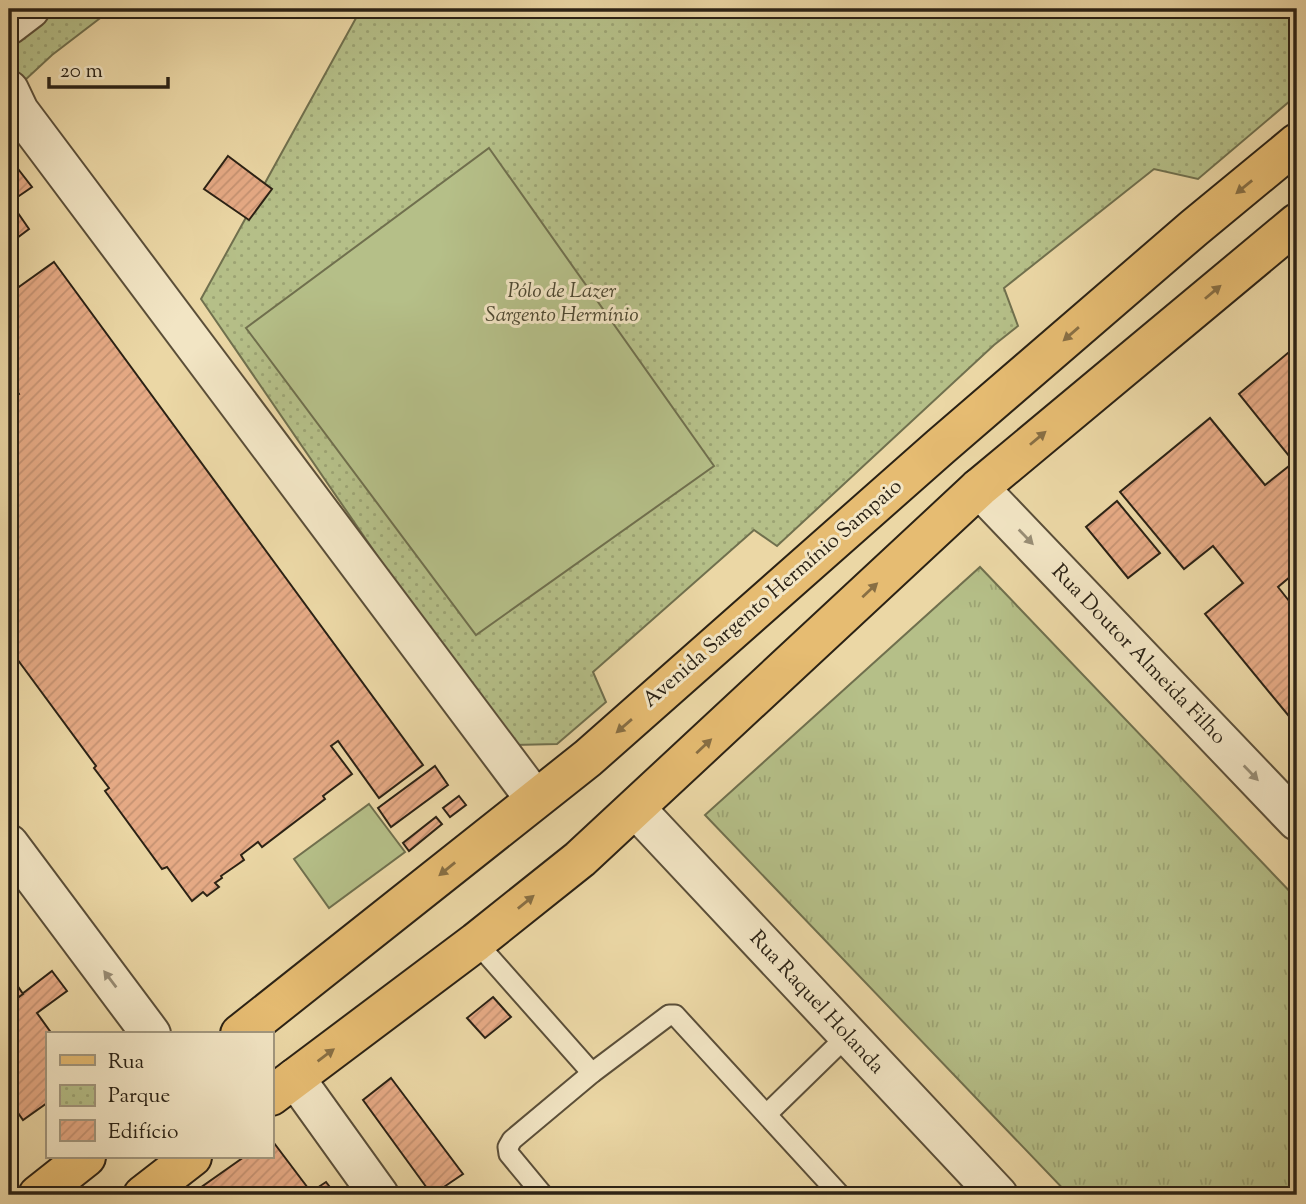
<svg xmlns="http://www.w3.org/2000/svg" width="1306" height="1204" viewBox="0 0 1306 1204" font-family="'Sorts Mill Goudy',serif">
	<defs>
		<pattern id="grass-tufts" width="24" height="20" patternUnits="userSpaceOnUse" patternTransform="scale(1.75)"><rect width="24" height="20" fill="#b5bf88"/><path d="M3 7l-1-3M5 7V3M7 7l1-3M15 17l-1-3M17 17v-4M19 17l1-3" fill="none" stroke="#9ca474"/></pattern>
		<pattern id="park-dots" width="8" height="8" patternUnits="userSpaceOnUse" patternTransform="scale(1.75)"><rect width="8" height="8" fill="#b5bf88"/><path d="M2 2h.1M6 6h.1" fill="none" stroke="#9ca474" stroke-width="1.8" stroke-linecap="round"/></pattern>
		<pattern id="building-hatch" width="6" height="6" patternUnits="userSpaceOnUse" patternTransform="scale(1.75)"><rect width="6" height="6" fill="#e6aa85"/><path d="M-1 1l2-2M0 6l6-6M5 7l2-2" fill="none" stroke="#c59272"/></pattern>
	</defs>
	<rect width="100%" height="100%" fill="#ebd7a5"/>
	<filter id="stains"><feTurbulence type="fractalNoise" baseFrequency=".00286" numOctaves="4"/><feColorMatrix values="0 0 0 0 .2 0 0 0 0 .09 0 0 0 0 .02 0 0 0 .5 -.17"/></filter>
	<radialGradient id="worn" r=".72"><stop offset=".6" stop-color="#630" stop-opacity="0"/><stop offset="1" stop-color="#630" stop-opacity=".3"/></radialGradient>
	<polygon fill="url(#grass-tufts)" stroke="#70704e" stroke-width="2" points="980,567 1297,899 1297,1195 1069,1195 705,815"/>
	<g fill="url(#park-dots)" stroke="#70704e" stroke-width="2">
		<polygon points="9,9 112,9 52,55 9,95"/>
		<polygon points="361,9 1297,9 1297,95 1198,179 1154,169 1004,288 1018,326 994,345 777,546 754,530 593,672 606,702 557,744 514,745 503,739 201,299"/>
	</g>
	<g fill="#b5bf88" stroke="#70704e" stroke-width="2">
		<polygon points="489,148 714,466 476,635 246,328"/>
		<polygon points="369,804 405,852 329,908 294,859"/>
	</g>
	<g fill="url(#building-hatch)" stroke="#2b2215" stroke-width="2">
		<polygon points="228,156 272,189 249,220 204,189"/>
		<polygon points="15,165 32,187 19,196 9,183 9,170"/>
		<polygon points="9,200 29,229 9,244"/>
		<polygon points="54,262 423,765 379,798 338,741 331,746 352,774 323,796 325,799 262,847 258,842 241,855 244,860 221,876 222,878 215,883 219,887 207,896 203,892 192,901 167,867 162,869 105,791 109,788 94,768 96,766 9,648 9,401 19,394 9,379 9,294"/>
		<polygon points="1295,347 1297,349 1297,571 1278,587 1297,611 1297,726 1205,614 1243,583 1213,546 1184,569 1120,492 1210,418 1265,485 1294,462 1239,394"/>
		<polygon points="1117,501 1160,553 1128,578 1086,527"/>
		<polygon points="435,766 448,785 391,827 378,808"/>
		<polygon points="459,796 466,805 450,817 443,808"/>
		<polygon points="436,817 442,824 409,851 403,843"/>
		<polygon points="52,971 67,991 37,1013 52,1034 47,1034 47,1103 23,1120 9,1100 9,1004"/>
		<polygon points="9,973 23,994 9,1004"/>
		<polygon points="493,997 511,1017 485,1038 467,1018"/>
		<polygon points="391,1078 463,1174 432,1195 363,1100"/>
		<polygon points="271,1139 311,1192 326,1182 336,1195 190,1195 244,1157 271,1157"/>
	</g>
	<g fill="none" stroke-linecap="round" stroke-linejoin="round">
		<defs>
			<g id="service">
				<polyline points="476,942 592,1073"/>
				<polyline points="767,1114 847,1036"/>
				<polyline points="543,1195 509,1154 508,1147 512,1140 592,1073 669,1015 675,1015 840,1195"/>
			</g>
			<g id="minor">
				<polyline points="9,25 30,9"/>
				<polyline points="9,90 19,111 535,799"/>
				<polyline points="979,488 1297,821"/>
				<polyline points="636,809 998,1195"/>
				<polyline points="9,844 151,1034"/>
				<polyline points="295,1078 379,1195"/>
			</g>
			<g id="primary">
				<polyline points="240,1034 588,758 940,447 1194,228 1297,143"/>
				<polyline points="271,1096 476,942 580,859 979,488 1297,223"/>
				<polyline points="38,1195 86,1157"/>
				<polyline points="143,1195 192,1157"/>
			</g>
		</defs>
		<use href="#service" stroke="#5b4f39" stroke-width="23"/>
		<use href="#minor" stroke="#5b4f39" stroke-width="42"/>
		<use href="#primary" stroke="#2b2215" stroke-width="42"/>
		<use href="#service" stroke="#f2e5c4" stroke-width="19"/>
		<use href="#minor" stroke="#f2e5c4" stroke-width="38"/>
		<use href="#primary" stroke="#e6bc72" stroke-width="38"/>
	</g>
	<defs><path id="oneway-solid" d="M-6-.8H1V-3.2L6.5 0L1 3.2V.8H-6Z" transform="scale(1.75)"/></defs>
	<g fill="#886f44">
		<use href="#oneway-solid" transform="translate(1244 187) rotate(141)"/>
		<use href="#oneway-solid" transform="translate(1213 292) rotate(-40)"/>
		<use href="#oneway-solid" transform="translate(1071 334) rotate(139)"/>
		<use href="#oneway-solid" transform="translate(1038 438) rotate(-40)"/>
		<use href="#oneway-solid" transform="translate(870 590) rotate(-43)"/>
		<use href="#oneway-solid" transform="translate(624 726) rotate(139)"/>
		<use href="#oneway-solid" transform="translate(704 746) rotate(-43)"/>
		<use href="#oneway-solid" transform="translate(447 869) rotate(141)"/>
		<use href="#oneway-solid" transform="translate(526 902) rotate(-39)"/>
		<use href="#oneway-solid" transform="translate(326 1055) rotate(-37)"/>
	</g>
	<g fill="#988d75">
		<use href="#oneway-solid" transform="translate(1026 537) rotate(46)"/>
		<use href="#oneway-solid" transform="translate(1251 773) rotate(46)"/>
		<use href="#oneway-solid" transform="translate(110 979) rotate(-127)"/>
	</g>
	<g text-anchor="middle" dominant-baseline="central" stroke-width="6" stroke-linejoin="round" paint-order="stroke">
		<g font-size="21" font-style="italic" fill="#4e4932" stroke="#f2e5c4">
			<text x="562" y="292">Pólo de Lazer<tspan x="562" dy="24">Sargento Hermínio</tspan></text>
		</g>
		<g font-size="21" fill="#2b2215" stroke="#f2e5c4">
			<text transform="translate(773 594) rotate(-41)">Avenida Sargento Hermínio Sampaio</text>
			<text transform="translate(1138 655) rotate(46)">Rua Doutor Almeida Filho</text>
			<text transform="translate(816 1003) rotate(47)">Rua Raquel Holanda</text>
		</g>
	</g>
	<rect width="1306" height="1204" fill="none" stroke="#ebd7a5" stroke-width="35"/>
	<rect x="10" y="10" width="1285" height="1183" fill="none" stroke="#2b2215" stroke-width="3.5"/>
	<rect x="18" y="18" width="1271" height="1169" fill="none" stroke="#2b2215" stroke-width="2"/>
	<rect x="46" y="1032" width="228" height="126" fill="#f2e5c4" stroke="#a2977e" stroke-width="2"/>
	<rect x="60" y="1055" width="35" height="10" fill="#e6bc72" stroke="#a2977e" stroke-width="2"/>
	<text x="108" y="1068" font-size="21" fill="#2b2215">Rua</text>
	<rect x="60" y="1085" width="35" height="21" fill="url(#park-dots)" stroke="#a2977e" stroke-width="2"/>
	<text x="108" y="1102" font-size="21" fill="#2b2215">Parque</text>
	<rect x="60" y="1120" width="35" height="21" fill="url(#building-hatch)" stroke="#a2977e" stroke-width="2"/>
	<text x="108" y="1138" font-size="21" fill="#2b2215">Edifício</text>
	<path d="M49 77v10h119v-10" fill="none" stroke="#2b2215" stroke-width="3.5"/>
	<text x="60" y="77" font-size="21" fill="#2b2215" stroke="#f2e5c4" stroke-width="5" paint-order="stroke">20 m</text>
	<rect width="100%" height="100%" filter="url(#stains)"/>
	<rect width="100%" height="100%" fill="url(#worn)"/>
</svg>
